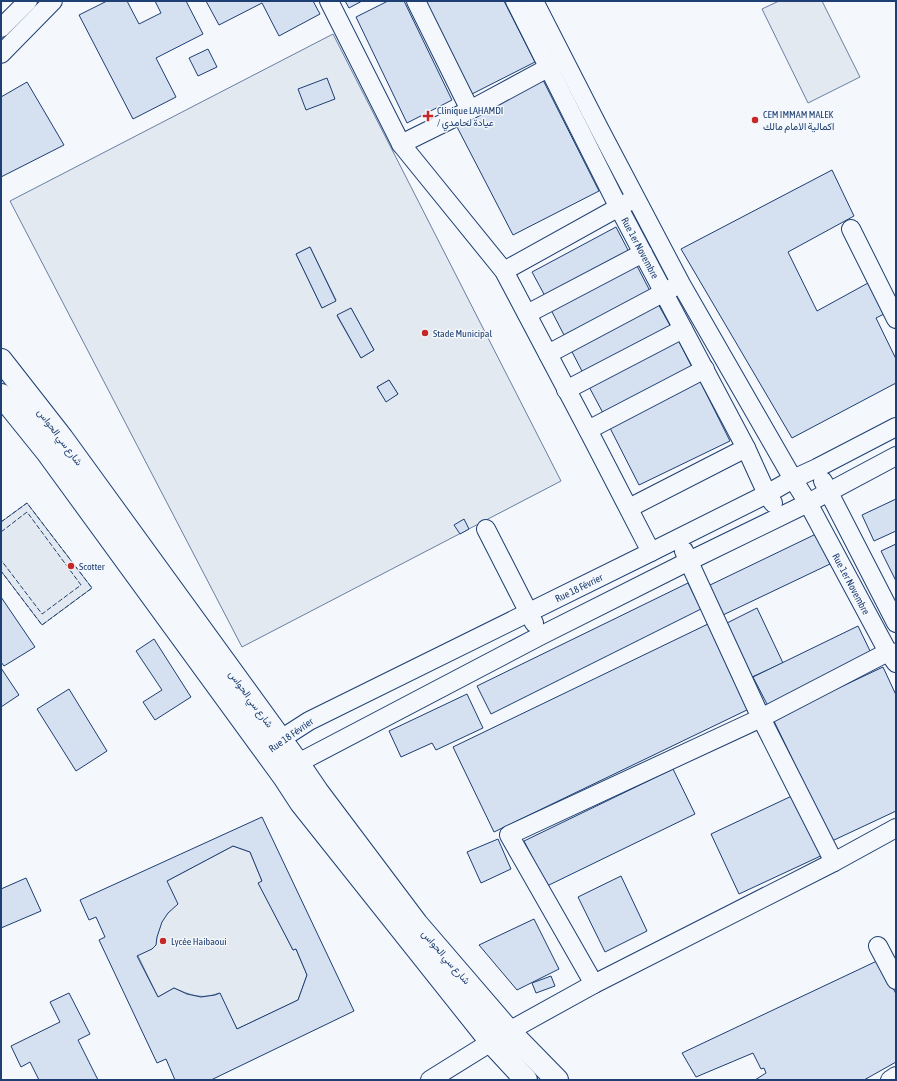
<svg xmlns="http://www.w3.org/2000/svg" width="897" height="1081" viewBox="0 0 897 1081" font-family="'Asap Condensed',Vazirmatn,sans-serif">
	<rect width="100%" height="100%" fill="#f4f7fb"/>
	<g fill="#e3e9f0" stroke="#687fa3" fill-rule="evenodd">
		<polygon points="779,1 822,1 860,77 808,103 762,9"/>
		<path d="M333,34L561,481L242,647L10,201ZM310,247L336,300L322,308L296,254ZM351,308L374,350L361,358L337,316ZM389,380L398,394L386,401L377,387Z"/>
		<polygon points="27,503 92,588 42,625 1,571 1,522"/>
		<path d="M233,846L250,852L262,881L259,884L293,950L296,949L307,975L298,1000L237,1029L219,993C202,1000 190,995 174,988L158,997L120,919L167,881Z"/>
	</g>
	<g fill="#d5e0f0" stroke="#1d3f73" fill-rule="evenodd">
		<polygon points="107,1 127,1 139,24 161,13 155,1 186,1 203,34 156,58 176,97 133,119 79,15"/>
		<polygon points="206,1 313,1 320,14 279,36 262,3 219,25"/>
		<polygon points="345,1 362,1 349,8"/>
		<polygon points="388,1 404,1 452,100 407,123 356,17"/>
		<polygon points="421,1 504,1 535,62 470,95"/>
		<polygon points="208,49 217,67 198,76 189,58"/>
		<polygon points="327,78 335,99 306,110 298,89"/>
		<polygon points="542,78 599,191 513,235 456,125"/>
		<polygon points="27,82 64,145 1,177 1,97"/>
		<polygon points="832,170 854,216 788,252 817,311 868,283 884,314 876,318 896,359 896,383 792,438 681,249"/>
		<polygon points="616,227 629,252 545,296 532,272"/>
		<polygon points="310,247 336,301 322,308 296,254"/>
		<polygon points="636,264 650,291 564,335 550,308"/>
		<polygon points="657,302 672,329 584,375 570,348"/>
		<polygon points="351,308 374,350 361,358 337,315"/>
		<polygon points="676,336 692,367 603,413 587,383"/>
		<polygon points="699,379 730,441 639,485 609,426"/>
		<polygon points="389,380 398,394 386,402 377,387"/>
		<polygon points="896,499 896,531 874,541 862,515"/>
		<polygon points="464,519 469,529 460,534 454,525"/>
		<polygon points="816,534 830,564 723,615 708,586"/>
		<polygon points="896,544 896,581 881,551"/>
		<polygon points="688,583 701,609 491,714 477,686"/>
		<polygon points="1,597 35,647 4,666 1,662"/>
		<polygon points="757,608 783,663 752,677 727,623"/>
		<polygon points="708,624 749,709 494,832 453,747"/>
		<polygon points="858,626 872,655 768,706 753,677"/>
		<polygon points="154,639 191,697 155,720 143,702 162,690 136,651"/>
		<polygon points="883,667 896,695 896,811 832,841 773,719"/>
		<polygon points="1,668 19,695 1,707"/>
		<polygon points="69,689 107,751 76,771 37,709"/>
		<polygon points="467,694 483,728 436,750 432,743 401,757 389,731"/>
		<polygon points="673,769 695,814 547,886 524,841"/>
		<polygon points="796,794 825,854 739,894 711,834"/>
		<path d="M262,817L354,1011L211,1080H175L166,1059L157,1063L99,940L105,937L96,917L89,920L80,900ZM233,846L250,852L262,881L258,883L293,950L296,949L307,975L298,1000L237,1029L220,993L215,995L201,997L187,994L174,988L158,997L137,956L152,949L156,945L157,937L162,922L168,913L178,904L167,881Z"/>
		<polygon points="498,839 511,869 481,883 467,852"/>
		<polygon points="621,876 647,931 605,952 578,897"/>
		<polygon points="26,878 41,911 1,928 1,889"/>
		<polygon points="534,919 559,969 517,990 479,945"/>
		<polygon points="879,960 896,994 896,1062 864,1080 755,1080 766,1073 764,1068 761,1069 753,1053 696,1077 682,1053"/>
		<polygon points="551,976 555,986 536,993 532,983"/>
		<polygon points="69,993 90,1034 78,1040 98,1080 39,1080 30,1062 21,1067 11,1046 60,1022 50,1002"/>
	</g>
	<g fill="none" stroke-linecap="round" stroke-linejoin="round">
		<defs>
			<g id="minor">
				<polyline points="329,1 401,144 504,271 588,430 651,552"/>
				<polyline points="416,1 470,110"/>
				<polyline points="515,1 619,208 746,448 767,494 773,503"/>
				<polyline points="534,1 599,128 681,284 793,479 808,503 888,652 896,663"/>
				<polyline points="1,28 28,1"/>
				<polyline points="1,54 53,1"/>
				<polyline points="401,144 470,110 557,63"/>
				<polyline points="851,229 896,319"/>
				<polyline points="504,271 630,201"/>
				<polyline points="527,314 643,253"/>
				<polyline points="548,354 674,287"/>
				<polyline points="566,390 683,329"/>
				<polyline points="588,430 705,369"/>
				<polyline points="823,481 896,623"/>
				<polyline points="629,508 746,448"/>
				<polyline points="486,529 534,623"/>
				<polyline points="684,551 761,718 834,862"/>
				<polyline points="271,748 281,739 309,721 651,552 767,494 793,479 817,468 896,427"/>
				<polyline points="288,773 298,763 540,636 689,561 808,503 896,456"/>
				<polyline points="878,946 896,980"/>
				<polyline points="594,984 509,835 761,718 888,652 896,653"/>
				<polyline points="509,1031 594,984 834,862 896,828"/>
				<polyline points="430,1080 491,1042"/>
				<polyline points="890,1080 896,1076"/>
			</g>
			<g id="major">
				<polyline points="1,360 62,438 298,763 317,791 417,924 509,1031 557,1080"/>
				<polyline points="1,395 47,452 284,777 301,803 491,1042 526,1080"/>
			</g>
		</defs>
		<use href="#minor" stroke="#1d3f73" stroke-width="20"/>
		<use href="#major" stroke="#1d3f73" stroke-width="24"/>
		<use href="#minor" stroke="#f4f7fb" stroke-width="18"/>
		<use href="#major" stroke="#f4f7fb" stroke-width="22"/>
		<g stroke="#1d3f73" stroke-width="1" stroke-dasharray="5 2" stroke-linecap="butt">
			<polyline points="1,522 27,503 92,588 42,625 1,571"/>
			<polyline points="1,532 27,512 81,585 42,614 1,560"/>
		</g>
	</g>
	<g fill="#c62828" stroke="#f4f7fb" stroke-width="1.5">
		<path d="M426 110h4v4h4v4h-4v4h-4v-4h-4v-4h4z"/>
		<circle cx="755" cy="120" r="4"/>
		<circle cx="425" cy="333" r="4"/>
		<circle cx="71" cy="566" r="4"/>
		<circle cx="163" cy="941" r="4"/>
	</g>
	<g text-anchor="middle" dominant-baseline="central" stroke-width="3" stroke-linejoin="round" paint-order="stroke">
		<g font-size="10" fill="#1d3f73" stroke="#f4f7fb" text-anchor="start">
			<text x="437" y="110">Clinique LAHAMDI<tspan x="437" dy="12">/ عيادة لحامدي</tspan></text>
			<text x="763" y="114">CEM IMMAM MALEK<tspan x="763" dy="12">اكمالية الامام مالك</tspan></text>
			<text x="433" y="333">Stade Municipal</text>
			<text x="79" y="566">Scotter</text>
			<text x="171" y="941">Lycée Haibaoui</text>
		</g>
		<g font-size="10" fill="#1d3f73" stroke="#f4f7fb">
			<text transform="translate(640 248) rotate(62)">Rue 1er Novembre</text>
			<text transform="translate(60 437) rotate(53)">شارع سي الحواس</text>
			<text transform="translate(851 584) rotate(62)">Rue 1er Novembre</text>
			<text transform="translate(579 588) rotate(-26)">Rue 18 Février</text>
			<text transform="translate(251 699) rotate(54)">شارع سي الحواس</text>
			<text transform="translate(291 735) rotate(-35)">Rue 18 Février</text>
			<text transform="translate(446 957) rotate(49)">شارع سي الحواس</text>
		</g>
	</g>
	<rect width="897" height="1081" fill="none" stroke="#1d3f73" stroke-width="4"/>
</svg>
